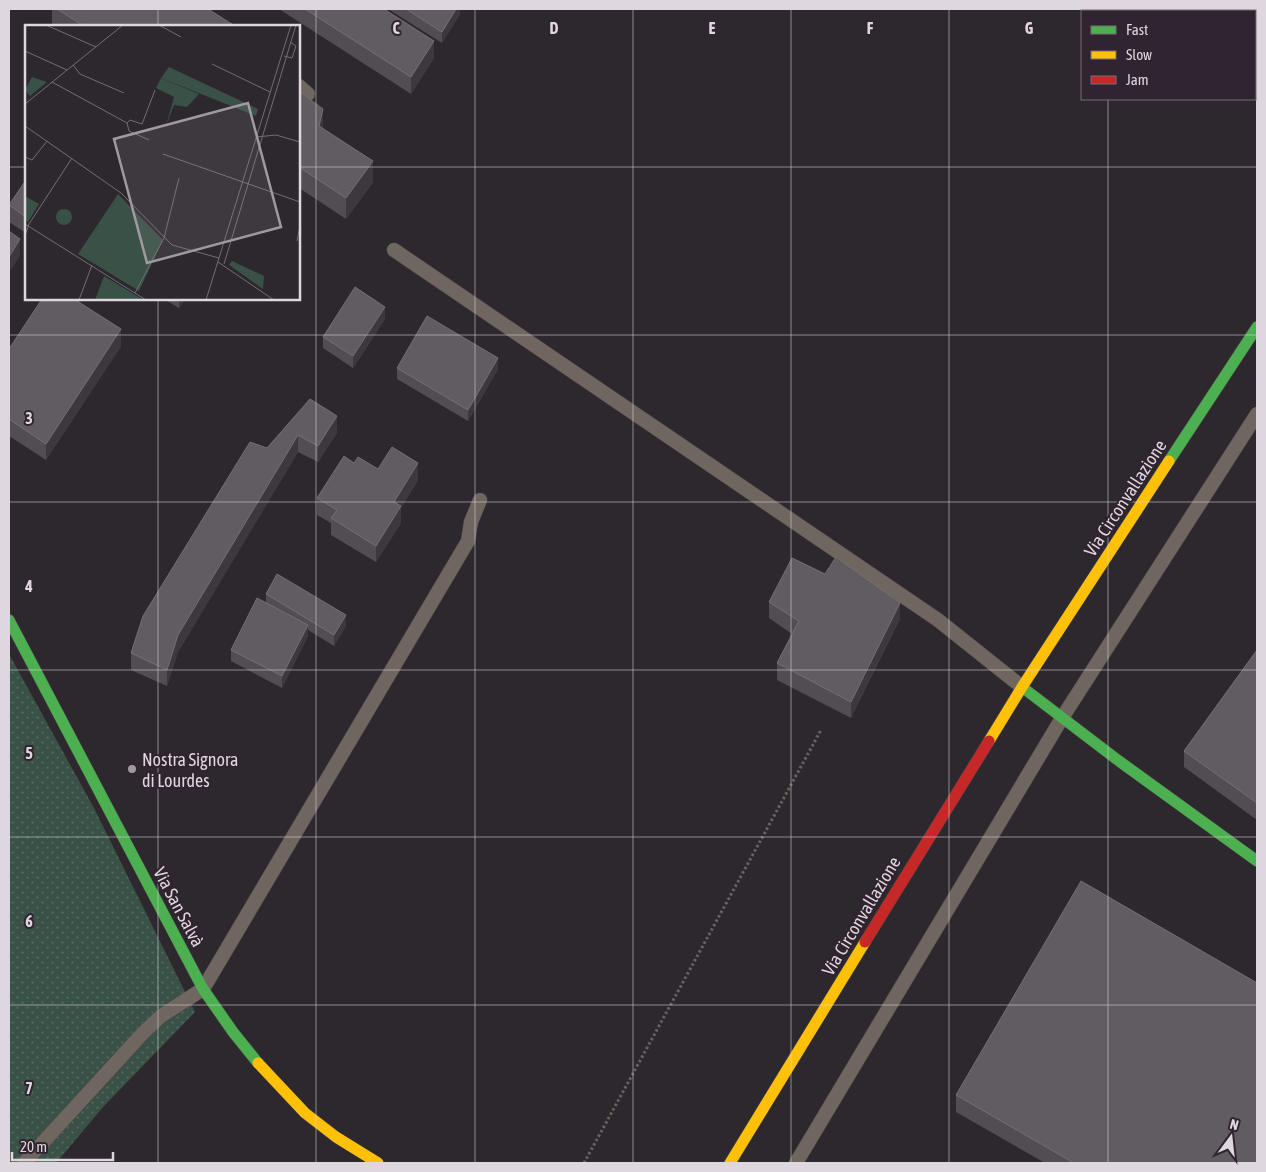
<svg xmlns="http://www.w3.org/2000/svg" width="1266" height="1172" viewBox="0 0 1266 1172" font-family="'Asap Condensed',sans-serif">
	<defs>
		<pattern id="grass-dots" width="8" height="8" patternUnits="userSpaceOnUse" patternTransform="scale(1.25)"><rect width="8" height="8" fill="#395146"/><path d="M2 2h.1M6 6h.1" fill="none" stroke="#556960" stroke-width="1.8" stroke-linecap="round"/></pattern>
	</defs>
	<rect width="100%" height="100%" fill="#2d272e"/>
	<g fill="url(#grass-dots)">
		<polygon points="1133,9 1257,9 1257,100 1255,98 1255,11 1136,11"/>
		<polygon points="9,654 94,808 195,1012 104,1106 56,1163 9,1163"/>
	</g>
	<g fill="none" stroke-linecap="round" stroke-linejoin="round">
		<defs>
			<g id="lane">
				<polyline points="299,86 308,94"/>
				<polyline points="394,250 938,620 1022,687"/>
				<polyline points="24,1163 143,1033 161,1016 203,989 468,541 471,522 480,500"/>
				<polyline points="796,1163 1062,718 1257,414"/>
			</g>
			<g id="fast">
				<polyline points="1169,461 1257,327"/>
				<polyline points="9,620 203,989 233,1032 258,1063"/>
				<polyline points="1022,687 1119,761 1257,861"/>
			</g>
			<g id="slow">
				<polyline points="989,741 1022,687 1169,461"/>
				<polyline points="258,1063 305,1113 336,1137 378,1163"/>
				<polyline points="730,1163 865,942"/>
			</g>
			<polyline id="jam" points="865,942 989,741"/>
		</defs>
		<use href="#lane" stroke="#494449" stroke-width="15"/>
		<use href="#fast" stroke="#494449" stroke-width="12"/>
		<use href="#slow" stroke="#494449" stroke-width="12"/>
		<use href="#jam" stroke="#494449" stroke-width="12"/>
		<polyline stroke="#686261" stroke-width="3" stroke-dasharray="2.5 2.5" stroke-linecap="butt" points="584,1163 821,730"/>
		<use href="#lane" stroke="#6e665f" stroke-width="14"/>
		<use href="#fast" stroke="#4caf50" stroke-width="11"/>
		<use href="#slow" stroke="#ffc107" stroke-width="11"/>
		<use href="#jam" stroke="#c62828" stroke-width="11"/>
	</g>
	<g fill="#524c53">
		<polygon points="52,9 208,9 235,26 52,26"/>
		<polygon points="279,9 384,9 434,58 411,94"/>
		<polygon points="388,9 460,9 460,14 442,43"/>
		<polygon points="299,91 323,129 373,182 346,219 299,188"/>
		<polygon points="26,180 26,233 9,222 9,205"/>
		<polygon points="164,299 185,299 179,308"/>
		<polygon points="385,319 353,368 323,348 323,337"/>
		<polygon points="121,346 46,460 9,436 9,349"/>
		<polygon points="397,368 498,369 468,421 397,379"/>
		<polygon points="310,399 337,433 318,462 298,452 178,652 167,686 131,670 131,653 267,448"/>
		<polygon points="354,463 418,480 401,508 401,523 376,562 331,535 331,523 317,515 317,498"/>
		<polygon points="266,594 346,626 334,646 308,630 308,636 282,688 231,661 231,650 266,603"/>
		<polygon points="769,602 900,619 851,718 777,680 777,663 792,634 769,618"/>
		<polygon points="1257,650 1257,820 1184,767 1184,751"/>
		<polygon points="956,1095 1257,1163 1045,1163 956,1112"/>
	</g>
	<g fill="#3d373e">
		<polygon points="456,9 460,9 460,14 442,43 442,32"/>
		<polygon points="434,41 434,58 411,94 411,77"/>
		<polygon points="323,109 323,130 319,126"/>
		<polygon points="373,161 373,182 346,219 346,198"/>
		<polygon points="20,239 20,256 9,273 9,257"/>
		<polygon points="179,299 185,299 179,308"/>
		<polygon points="385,307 385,319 353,368 353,356"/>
		<polygon points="121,329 121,346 46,460 46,444"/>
		<polygon points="498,358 498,369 468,421 468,410"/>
		<polygon points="337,416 337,433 318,462 318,446"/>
		<polygon points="298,435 298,452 178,652 167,686 167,670 178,635"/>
		<polygon points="418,463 418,480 401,508 401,523 376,562 376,546 394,502"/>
		<polygon points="900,603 900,619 851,718 851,702"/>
		<polygon points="346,615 346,626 334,646 334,635"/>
		<polygon points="308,625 308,636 282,688 282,676"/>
	</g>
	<g fill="#615b62" stroke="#756f75">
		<polygon points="57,9 208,9 235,26 84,26"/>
		<polygon points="305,9 384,9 434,41 411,77"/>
		<polygon points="406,9 456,9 442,32"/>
		<polygon points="299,91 323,109 319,126 373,161 346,198 299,167"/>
		<polygon points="26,180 26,217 9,205"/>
		<polygon points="9,231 20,239 9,257"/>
		<polygon points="355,287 385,307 353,356 323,337"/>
		<polygon points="42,299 74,299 121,329 46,444 9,419 9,349"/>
		<polygon points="427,316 498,358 468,410 397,368"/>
		<polygon points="310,399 337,416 318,446 298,435 178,635 167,670 131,653 143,616 250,442 267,448"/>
		<polygon points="392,447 418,463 394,502 401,506 376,546 331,518 337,510 317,498 344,456 354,463 358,457 378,469"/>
		<polygon points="836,557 900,603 851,702 777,663 799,621 769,602 792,558 825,574"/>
		<polygon points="277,574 346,615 334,635 266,594"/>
		<polygon points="257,598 308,625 282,676 231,650"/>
		<polygon points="1257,650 1257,803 1184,751"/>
		<polygon points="1081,881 1257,983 1257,1163 1074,1163 956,1095"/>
	</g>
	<path fill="none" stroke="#dfd7df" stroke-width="1" stroke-opacity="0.55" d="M158,9V26M316,9V1163M475,9V1163M633,9V1163M791,9V1163M949,9V1163M1108,9V11M1108,99V1163M9,167H26M299,167H1257M158,299V1163M9,335H1257M9,502H1257M9,670H1257M9,837H1257M9,1005H1257"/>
	<circle fill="#a199a1" stroke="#302431" stroke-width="2" cx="132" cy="769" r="5"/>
	<g text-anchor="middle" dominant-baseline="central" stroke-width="4" stroke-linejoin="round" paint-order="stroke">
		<g font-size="18" fill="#dfd7df" stroke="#302431">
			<text transform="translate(1125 498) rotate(-57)">Via Circonvallazione</text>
			<text transform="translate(179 907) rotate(62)">Via San Salvà</text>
			<text transform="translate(861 916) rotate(-59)">Via Circonvallazione</text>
		</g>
		<g font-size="18" fill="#dfd7df" stroke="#302431" text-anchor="start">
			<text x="142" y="759">Nostra Signora<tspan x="142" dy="21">di Lourdes</tspan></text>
		</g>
	</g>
	<g transform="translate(25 25)">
		<rect width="275" height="275" fill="#2d272e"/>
		<path d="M144,42L233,84L231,91L136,53ZM7,52L22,57L5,71L0,65ZM93,169L138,215L114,266L53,229ZM0,171L14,179L3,197L0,195ZM207,236L239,251L238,264L204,240Z" fill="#395146"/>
		<path d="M136,53L174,69L162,82L149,80L141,101L149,72L131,63Z" fill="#395146"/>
		<path d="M31 192a8 8 0 1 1 16 0a8 8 0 1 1-16 0Z" fill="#395146"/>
		<path d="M79,251L117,274L70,275Z" fill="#395146"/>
		<path fill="none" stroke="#746d75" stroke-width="1" d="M21,0L71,22M134,0L156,12M0,26L42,45M259,31L267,33L271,21L265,17M187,39L245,67M48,40L55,49L99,68M27,57L102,98M0,79L98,0M0,101L96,168L147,220L194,233M231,112L251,110L275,117M124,115L104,106L102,98L105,95L117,99L130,65M138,129L275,177M0,132L7,135L22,116M0,199L121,275M0,211L4,199L47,133M272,216L275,201M193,237L249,275M199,239L271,0M110,268L139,213L154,153M54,275L67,240M181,275L266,0"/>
		<path fill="#a199a1" fill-opacity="0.15" stroke="#a199a1" stroke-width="2.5" d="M223,78L256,202L122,238L89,114Z"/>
		<rect width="275" height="275" fill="none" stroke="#dfd7df" stroke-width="2.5"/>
	</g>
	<g font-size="16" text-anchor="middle" font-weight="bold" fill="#dfd7df" stroke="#302431" stroke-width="4" stroke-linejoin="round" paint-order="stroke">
		<text x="396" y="34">C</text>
		<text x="554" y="34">D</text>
		<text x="712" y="34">E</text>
		<text x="870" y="34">F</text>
		<text x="1029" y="34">G</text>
		<text x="29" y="424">3</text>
		<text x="29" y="592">4</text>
		<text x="29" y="759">5</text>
		<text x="29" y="927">6</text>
		<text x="29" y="1094">7</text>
	</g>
	<rect width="1266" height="1172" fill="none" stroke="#dfd7df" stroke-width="20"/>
	<rect x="1081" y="10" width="175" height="90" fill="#302431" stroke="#766c77"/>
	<rect x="1091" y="26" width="25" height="8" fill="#4caf50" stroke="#766c77"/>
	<text x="1126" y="35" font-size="15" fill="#dfd7df">Fast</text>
	<rect x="1091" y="51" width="25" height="8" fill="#ffc107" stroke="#766c77"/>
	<text x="1126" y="60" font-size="15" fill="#dfd7df">Slow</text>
	<rect x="1091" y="76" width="25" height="8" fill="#c62828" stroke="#766c77"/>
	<text x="1126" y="85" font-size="15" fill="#dfd7df">Jam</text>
	<g transform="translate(1231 1137) rotate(15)" stroke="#302431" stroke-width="4" paint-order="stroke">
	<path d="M0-4L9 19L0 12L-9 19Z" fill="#dfd7df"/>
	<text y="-8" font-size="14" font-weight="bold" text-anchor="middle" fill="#dfd7df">N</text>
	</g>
	<path d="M12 1152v8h101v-8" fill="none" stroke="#dfd7df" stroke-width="2.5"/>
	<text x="20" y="1152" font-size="15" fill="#dfd7df" stroke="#302431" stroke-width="4" paint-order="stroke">20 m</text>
</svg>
